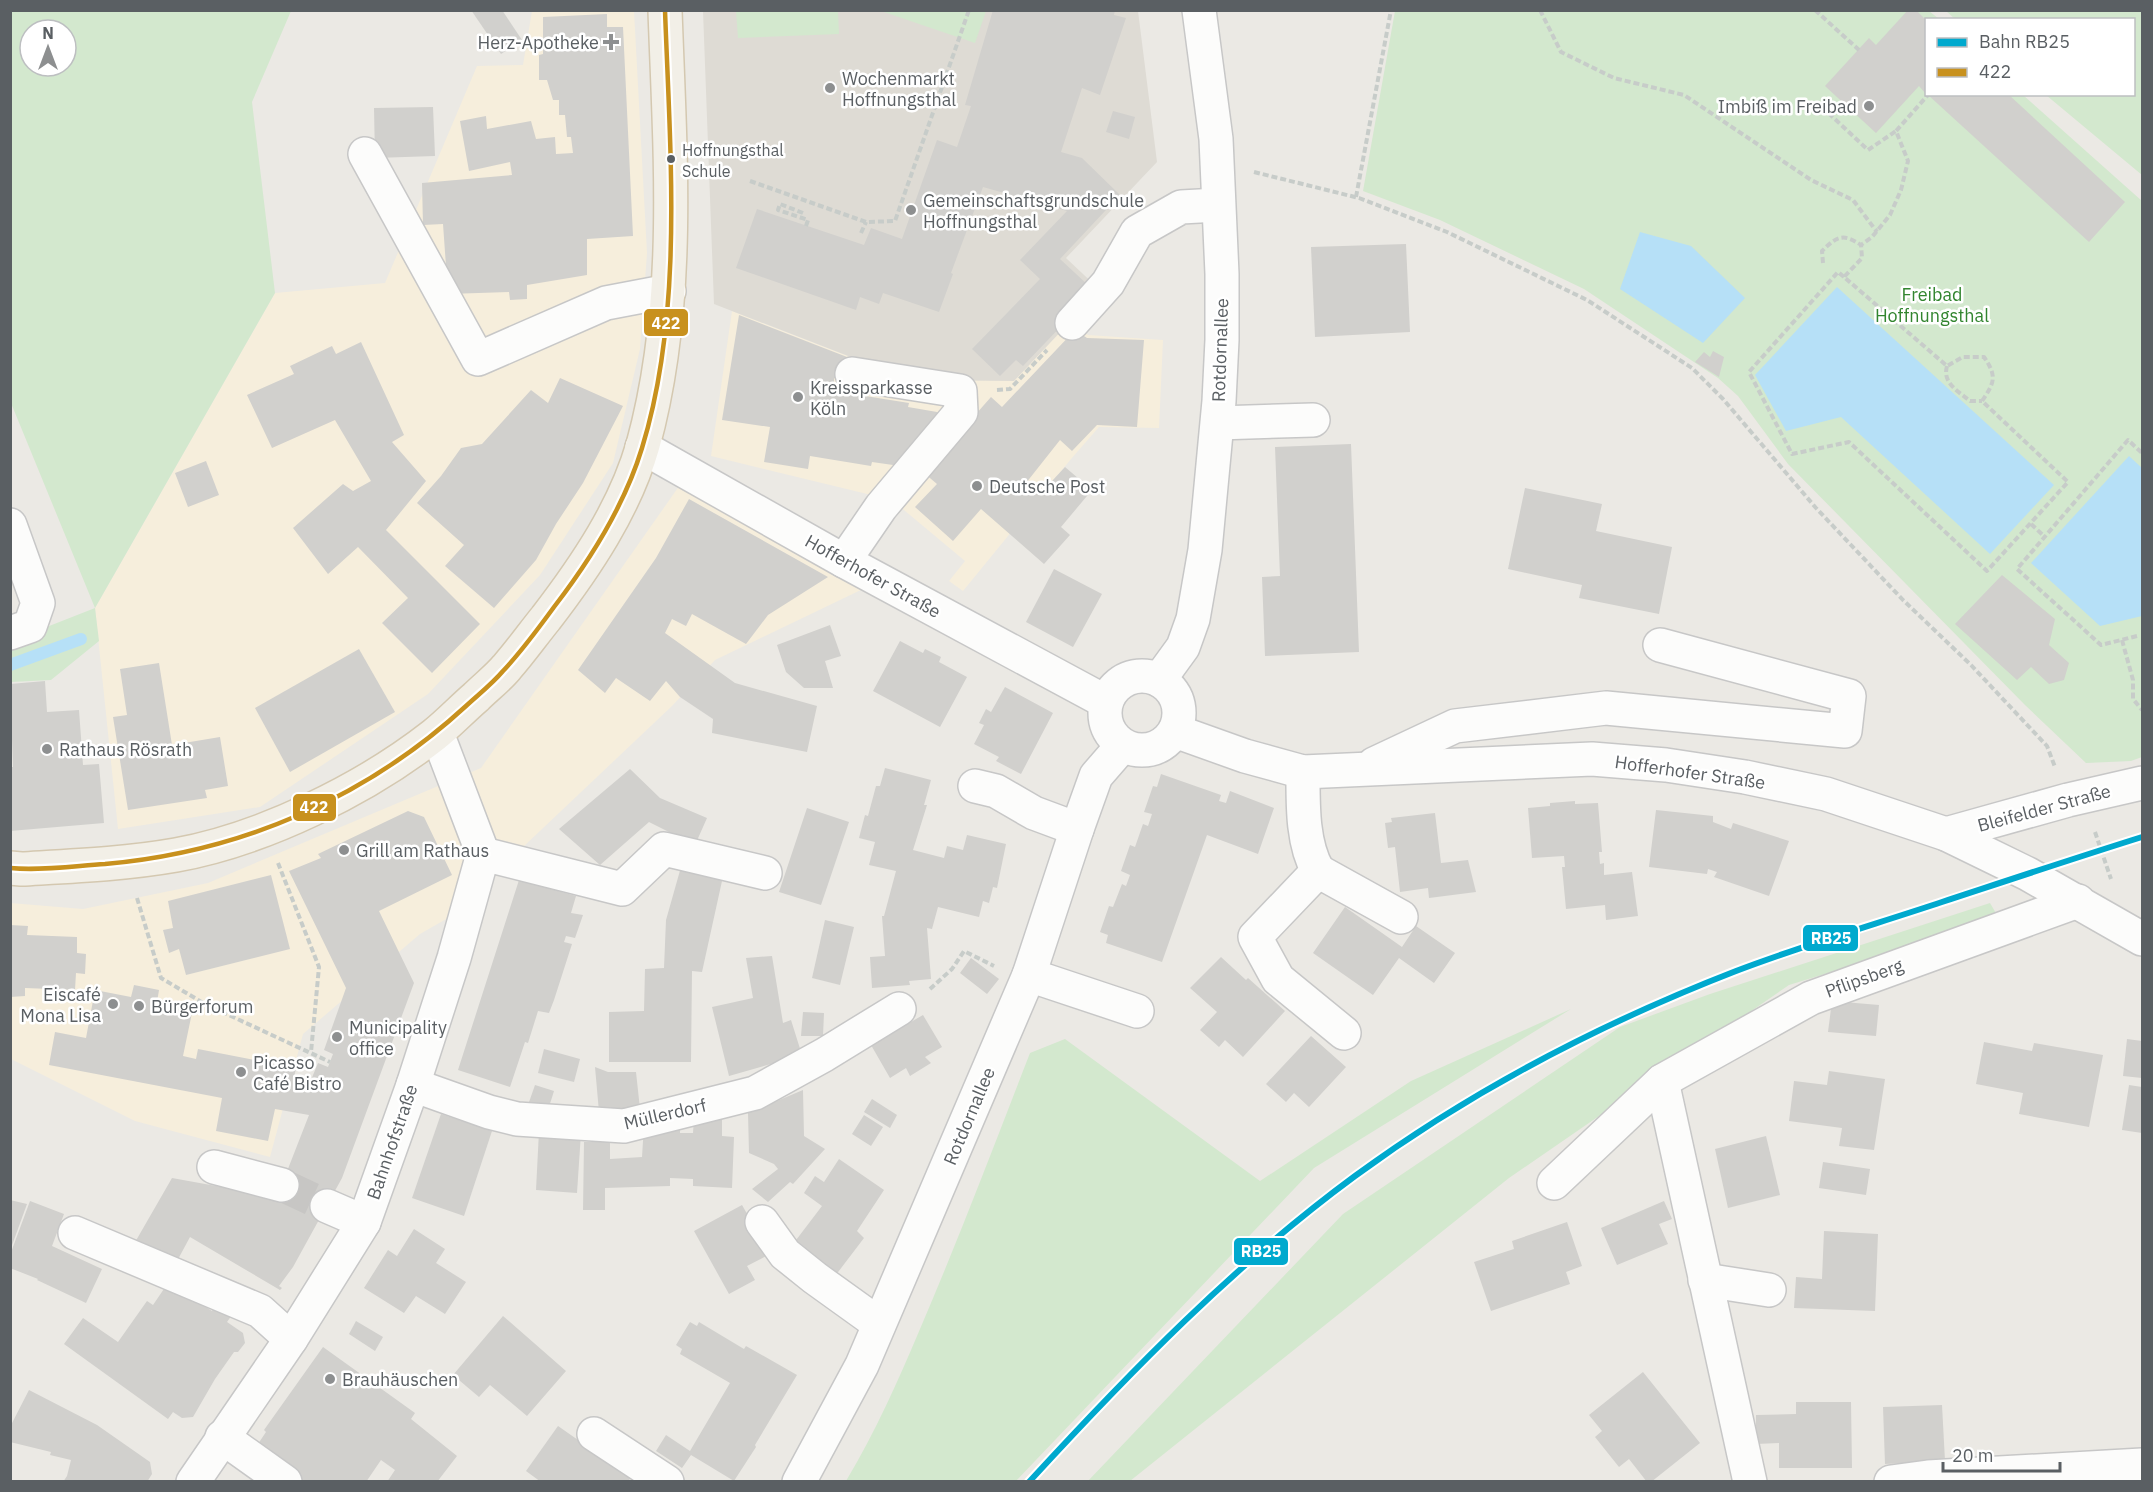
<svg xmlns="http://www.w3.org/2000/svg" width="2153" height="1492" viewBox="0 0 2153 1492" font-family="'IBM Plex Sans',sans-serif">
	<rect width="100%" height="100%" fill="#ebe9e4"/>
	<g fill="#f6eedc">
		<polygon points="532,11 634,11 647,253 640,349 613,463 540,575 428,694 260,807 118,829 95,608 275,293 385,283 477,66 523,65"/>
		<polygon points="732,311 910,380 1072,320 1088,335 1163,340 1159,428 1099,427 1071,459 963,591 949,581 965,561 892,500 711,456"/>
		<polygon points="682,482 865,588 715,660 672,706 448,918 420,934 303,1034 270,1157 135,1121 11,1059 10,903 83,909 208,883 481,768"/>
	</g>
	<polygon fill="#dedbd4" points="703,11 1138,11 1157,162 1066,258 1100,290 1014,381 910,380 714,304"/>
	<g fill="#d3e8ce" fill-rule="evenodd">
		<path d="M11,11H291L252,102L275,293L95,608L99,641L51,680L11,682V641L95,608L11,403ZM30,30H66V66H30Z"/>
		<polygon points="736,11 838,11 839,34 738,38"/>
		<polygon points="881,11 986,10 986,11 975,43"/>
		<polygon points="1395,11 1929,11 1939,19 1926,20 1926,94 2023,95 2142,201 2142,757 2131,761 2086,763 2025,705 1788,464 1738,396 1718,378 1584,289 1440,220 1363,191"/>
		<polygon points="1946,11 2142,11 2142,175 2046,95 2134,94 2134,20 1956,20"/>
		<polygon points="1990,903 2000,920 1789,985 1509,1178 1130,1481 1087,1482 1343,1214 1620,1027 1710,994"/>
		<path d="M1571,1009L1314,1168L1016,1481H846C875,1433 898,1381 920,1329C959,1238 994,1146 1030,1053L1065,1039L1260,1181L1411,1081Z"/>
	</g>
	<g fill="#b6e0f7">
		<polygon points="1640,232 1691,246 1745,298 1703,343 1620,289"/>
		<polygon points="1837,287 2054,485 1990,554 1841,417 1786,431 1755,375"/>
		<polygon points="2129,456 2142,468 2142,616 2100,626 2031,563"/>
	</g>
	<g fill="none" stroke-linecap="round" stroke-linejoin="round">
		<polyline stroke="#b6e0f7" stroke-width="12" points="10,665 81,639"/>
	</g>
	<g fill="#d1d0cd">
		<polygon points="471,10 502,10 522,40 501,54"/>
		<polygon points="993,10 1115,10 1114,15 1126,18 1100,95 1082,88 1061,152 1082,158 1120,195 1060,259 1089,286 1068,319 1023,366 1016,360 1000,376 972,349 1040,279 1020,260 1067,211 983,187 951,273 953,274 939,312 883,293 879,304 860,297 856,310 736,268 757,209 864,245 871,228 902,239 937,140 957,147 971,106 965,105"/>
		<polygon points="1908,10 1916,10 1926,20 1926,94 1919,86 1876,133 1825,86 1869,38 1876,45"/>
		<polygon points="607,14 607,27 623,27 633,236 587,239 587,275 527,285 527,299 510,300 509,292 448,294 443,224 423,225 422,183 512,175 510,162 469,171 460,121 486,116 487,129 531,121 536,139 555,137 556,154 573,153 571,137 567,137 565,115 559,115 559,100 553,100 547,80 539,80 539,55 543,54 543,17"/>
		<polygon points="1927,94 2008,94 2125,202 2089,242"/>
		<polygon points="433,107 435,156 375,158 374,108"/>
		<polygon points="1113,111 1135,117 1129,139 1106,132"/>
		<polygon points="1406,244 1410,332 1315,337 1311,247"/>
		<polygon points="739,315 847,357 843,379 834,378 834,391 909,403 908,407 937,412 948,421 907,467 872,462 871,466 810,456 808,469 764,462 770,427 722,420"/>
		<polygon points="1075,330 1087,338 1144,340 1137,427 1097,425 1072,451 1060,440 1026,483 1039,495 1065,467 1092,490 1061,527 1070,535 1044,564 981,509 953,541 915,507 937,484 924,473 991,397 1002,407"/>
		<polygon points="361,342 404,435 392,442 426,481 386,530 480,624 432,673 382,623 408,598 358,547 328,574 293,528 343,484 353,491 371,481 335,420 272,448 247,395 294,374 290,366 332,346 336,354"/>
		<polygon points="1713,351 1724,357 1719,377 1695,362 1704,352 1710,357"/>
		<polygon points="560,378 623,406 583,483 556,524 536,560 494,608 445,566 464,545 417,503 441,476 461,448 482,444 531,390 548,403"/>
		<polygon points="1351,444 1359,652 1265,656 1262,577 1280,576 1275,447"/>
		<polygon points="206,461 219,495 188,507 175,473"/>
		<polygon points="1525,488 1602,504 1596,531 1672,547 1659,614 1579,598 1582,585 1508,569"/>
		<polygon points="689,499 828,577 768,615 746,644 692,614 686,626 672,619 665,633 735,683 817,706 807,752 712,733 713,719 680,697 666,681 650,701 616,678 605,693 578,670 656,558"/>
		<polygon points="1054,569 1102,594 1073,647 1026,622"/>
		<polygon points="2002,575 2055,619 2049,645 2069,663 2064,680 2049,684 2031,667 2017,680 1955,624"/>
		<polygon points="830,625 841,656 825,661 833,688 804,688 786,672 777,645"/>
		<polygon points="900,641 923,653 925,649 941,657 939,662 967,677 940,727 873,691"/>
		<polygon points="359,649 395,712 290,772 255,708"/>
		<polygon points="159,663 172,745 220,737 228,786 205,790 207,798 128,810 113,717 127,715 120,669"/>
		<polygon points="45,681 47,712 79,710 83,765 99,764 104,823 10,831 10,767 13,767 10,684"/>
		<polygon points="1005,687 1053,713 1021,774 996,761 999,757 974,744 984,725 979,723 986,709 991,712"/>
		<polygon points="885,768 931,780 924,805 927,805 913,850 944,858 947,846 963,850 967,835 1006,844 997,888 993,887 989,903 983,901 979,917 938,907 932,929 927,928 931,979 909,981 910,985 872,988 870,957 885,956 882,916 884,916 896,871 869,865 875,842 859,838 865,815 868,816 876,786 880,786"/>
		<polygon points="630,769 660,798 707,818 695,845 649,822 600,865 559,829"/>
		<polygon points="1161,774 1221,795 1219,801 1226,803 1230,791 1274,808 1258,854 1207,835 1162,962 1106,943 1108,935 1100,932 1109,906 1113,907 1122,884 1126,886 1130,875 1121,871 1130,845 1135,847 1143,824 1148,826 1152,814 1144,812 1153,786 1157,787"/>
		<polygon points="1575,801 1575,804 1598,803 1602,852 1599,852 1600,864 1604,863 1604,875 1632,872 1638,916 1606,920 1605,905 1566,909 1562,867 1565,867 1564,856 1532,858 1528,808 1550,806 1550,803"/>
		<polygon points="807,808 849,822 821,905 779,892"/>
		<polygon points="1656,810 1713,816 1713,822 1731,829 1733,823 1789,841 1769,896 1714,877 1717,872 1708,869 1707,874 1649,867"/>
		<polygon points="408,811 424,817 452,875 379,911 414,983 342,1178 293,1267 279,1286 282,1288 280,1290 190,1237 176,1263 134,1244 172,1178 277,1197 309,1115 275,1109 268,1141 216,1131 222,1098 49,1065 55,1032 86,1038 95,990 131,997 134,985 159,990 157,1002 193,1008 183,1056 196,1059 198,1049 296,1068 294,1078 311,1080 318,1063 328,1067 333,1054 324,1050 346,988 289,871 321,858 318,854"/>
		<polygon points="1435,813 1441,863 1468,860 1476,892 1429,898 1428,888 1400,892 1395,847 1388,848 1385,823 1392,822 1391,818"/>
		<polygon points="681,867 722,881 702,972 692,971 691,1062 609,1062 609,1012 644,1011 645,969 664,968 666,920"/>
		<polygon points="271,875 290,949 186,975 179,949 169,953 163,930 173,928 168,901"/>
		<polygon points="519,880 576,896 571,913 583,915 575,938 566,936 564,942 572,944 554,1000 549,1013 538,1011 528,1043 525,1042 510,1087 458,1070"/>
		<polygon points="1345,907 1402,947 1416,926 1455,953 1434,983 1399,958 1373,995 1313,953"/>
		<polygon points="825,920 854,927 840,985 812,978"/>
		<polygon points="10,925 28,926 27,935 77,937 77,953 86,954 85,974 76,973 75,990 25,988 25,996 10,997"/>
		<polygon points="772,956 783,1023 791,1020 802,1055 729,1076 712,1007 753,998 746,958"/>
		<polygon points="1221,957 1246,980 1248,978 1285,1011 1243,1057 1225,1040 1219,1047 1200,1030 1217,1012 1190,988"/>
		<polygon points="971,958 999,979 987,994 960,973"/>
		<polygon points="1832,1001 1879,1005 1876,1036 1828,1032"/>
		<polygon points="803,1012 824,1013 823,1036 801,1036"/>
		<polygon points="923,1015 942,1047 925,1057 931,1063 910,1076 906,1068 890,1078 871,1045"/>
		<polygon points="1311,1036 1346,1067 1309,1107 1294,1093 1286,1102 1266,1084"/>
		<polygon points="2127,1039 2142,1041 2142,1078 2123,1076"/>
		<polygon points="1984,1042 2032,1051 2034,1043 2103,1055 2089,1127 2019,1114 2023,1093 1976,1084"/>
		<polygon points="544,1049 580,1059 574,1082 538,1073"/>
		<polygon points="595,1067 608,1072 636,1072 640,1109 599,1112"/>
		<polygon points="1829,1071 1885,1079 1874,1150 1839,1146 1842,1128 1789,1121 1794,1081 1827,1085"/>
		<polygon points="535,1085 554,1091 548,1110 528,1105"/>
		<polygon points="2129,1085 2142,1087 2142,1133 2122,1130"/>
		<polygon points="803,1090 804,1136 825,1149 793,1184 790,1182 768,1202 752,1189 778,1169 774,1164 749,1153 748,1113"/>
		<polygon points="872,1099 897,1115 890,1128 864,1112"/>
		<polygon points="441,1114 492,1131 464,1216 412,1198"/>
		<polygon points="864,1115 883,1127 871,1146 852,1134"/>
		<polygon points="694,1117 722,1118 722,1136 734,1137 732,1188 693,1186 693,1179 670,1178 670,1186 605,1188 605,1210 583,1210 584,1142 610,1142 610,1159 642,1157 644,1125 680,1126 680,1133 693,1133"/>
		<polygon points="539,1131 581,1133 577,1193 536,1190"/>
		<polygon points="1766,1136 1780,1195 1728,1208 1715,1149"/>
		<polygon points="839,1159 884,1190 857,1231 864,1238 832,1280 790,1248 822,1206 804,1193 815,1176 824,1182"/>
		<polygon points="1823,1162 1870,1169 1866,1195 1819,1188"/>
		<polygon points="10,1200 27,1204 11,1248 10,1248"/>
		<polygon points="30,1201 64,1214 52,1246 102,1269 86,1303 37,1280 38,1279 10,1268 10,1255"/>
		<polygon points="1664,1201 1672,1219 1659,1224 1668,1244 1617,1265 1601,1228"/>
		<polygon points="742,1205 770,1254 747,1266 755,1280 729,1294 694,1231"/>
		<polygon points="1567,1222 1582,1266 1566,1272 1570,1284 1491,1311 1474,1262 1514,1249 1512,1241"/>
		<polygon points="414,1229 445,1249 436,1263 466,1282 445,1314 416,1296 404,1313 364,1288 388,1250 397,1256"/>
		<polygon points="1824,1231 1878,1234 1875,1311 1794,1308 1796,1277 1822,1279"/>
		<polygon points="168,1283 212,1311 218,1301 234,1312 227,1322 243,1333 245,1343 238,1352 234,1352 215,1379 193,1417 182,1418 173,1412 168,1419 64,1344 83,1318 118,1342 147,1301 153,1305"/>
		<polygon points="503,1316 566,1371 527,1416 490,1385 479,1397 453,1375"/>
		<polygon points="356,1321 383,1337 375,1351 349,1334"/>
		<polygon points="690,1322 697,1326 699,1322 744,1349 746,1346 797,1375 755,1445 756,1447 734,1481 691,1455 682,1468 656,1451 666,1435 690,1451 730,1383 680,1354 682,1349 676,1345"/>
		<polygon points="323,1347 415,1413 411,1419 457,1456 437,1482 387,1482 395,1470 381,1460 366,1482 305,1482 256,1447 266,1432 264,1430"/>
		<polygon points="1643,1372 1700,1443 1651,1482 1647,1482 1629,1459 1619,1467 1595,1437 1602,1431 1589,1415"/>
		<polygon points="29,1390 97,1425 150,1462 152,1474 147,1482 63,1482 67,1476 71,1460 50,1455 51,1452 10,1442 10,1427"/>
		<polygon points="1796,1402 1851,1402 1852,1468 1779,1468 1779,1443 1756,1444 1756,1415 1796,1414"/>
		<polygon points="1942,1405 1945,1461 1885,1464 1883,1407"/>
		<polygon points="558,1426 631,1477 628,1482 541,1482 526,1471"/>
	</g>
	<g fill="none" stroke-linecap="round" stroke-linejoin="round">
		<polyline stroke="#c7c6c4" stroke-width="33" stroke-dasharray="33 16" stroke-linecap="butt" points="282,1185 327,1206"/>
		<defs>
			<g id="minor">
				<polyline points="365,154 478,359 606,303 669,291"/>
				<polyline points="1072,323 1108,283 1137,232 1181,207 1218,205"/>
				<polyline points="1218,423 1313,420"/>
				<polyline points="642,447 844,561 1106,702"/>
				<polyline points="10,525 38,603 30,626 10,633"/>
				<polyline points="844,561 881,507 961,412 960,391 852,374"/>
				<circle cx="1142" cy="713" r="37"/>
				<polyline points="1159,680 1183,647 1193,619 1205,550 1219,401 1222,340 1222,274 1216,139 1199,10"/>
				<polyline points="1175,731 1245,756 1303,772 1592,759 1666,765 1745,777 1826,794 1946,834 2028,874 2142,939"/>
				<polyline points="1374,764 1455,726 1606,708 1845,731 1849,696 1660,645"/>
				<path d="M1303,772C1303,804 1302,843 1318,871L1255,937L1278,979L1344,1033"/>
				<polyline points="975,786 996,791 1034,813 1077,829"/>
				<polyline points="1946,834 2068,800 2142,783"/>
				<polyline points="483,854 622,889 664,849 765,873"/>
				<polyline points="1318,871 1401,917"/>
				<polyline points="1029,975 1137,1011"/>
				<polyline points="1662,1081 1750,1482"/>
				<polyline points="413,1085 489,1112 517,1119 624,1126 755,1093 824,1055 899,1009"/>
				<polyline points="214,1167 282,1185"/>
				<polyline points="1554,1183 1662,1081 1811,998 2078,901"/>
				<polyline points="327,1206 364,1222"/>
				<polyline points="762,1222 785,1254 815,1278 879,1324"/>
				<polyline points="75,1233 260,1311 291,1339"/>
				<polyline points="1705,1280 1769,1290"/>
				<polyline points="594,1434 667,1482"/>
				<polyline points="222,1437 285,1482"/>
				<polyline points="193,1482 291,1339 364,1222 413,1085 454,958 483,854 437,733"/>
				<polyline points="799,1482 862,1365 1029,975 1077,829 1096,776 1122,746"/>
				<polyline points="1891,1482 1928,1477 2142,1465"/>
			</g>
			<path id="major" d="M10,868L21,869C73,866 125,864 176,855C264,839 365,789 434,735C449,723 462,709 476,697C486,687 498,678 507,667C521,651 533,634 546,618C586,566 625,508 643,445C682,303 670,156 665,10"/>
		</defs>
		<use href="#minor" stroke="#c7c7c7" stroke-width="36"/>
		<use href="#major" stroke="#d4c8b0" stroke-width="36"/>
		<g stroke="#c7ccc9" stroke-width="4" stroke-dasharray="6 3" stroke-linecap="butt">
			<polyline points="1540,10 1561,52 1614,78 1684,95 1811,180 1853,200 1877,232"/>
			<polyline points="1815,10 1859,50"/>
			<polyline points="1822,107 1868,150 1896,131"/>
			<polyline points="1254,172 1359,198 1447,232 1587,300 1692,368 1723,399 1816,508 1903,600 1971,665 2047,746 2055,767"/>
			<polyline points="750,181 866,222 895,221 969,10"/>
			<polyline points="1356,197 1391,10"/>
			<polyline points="803,213 780,204 778,210 808,220 806,226"/>
			<polyline points="861,233 866,222"/>
			<path d="M1823,263L1822,251C1837,236 1843,233 1861,245L1872,237L1890,215L1901,190L1908,161L1896,131L1928,95"/>
			<path d="M1844,277L1838,272L1749,372L1792,454L1849,442L1987,571L2068,482L1982,401C1995,382 1997,376 1984,357H1963L1947,366L1844,277L1862,258L1861,245"/>
			<path d="M1947,366C1942,383 1958,391 1970,401H1982"/>
			<polyline points="997,390 1010,389 1047,350"/>
			<polyline points="2031,524 2045,537"/>
			<polyline points="2137,636 2101,645 2017,569 2128,440 2142,453"/>
			<polyline points="2122,640 2133,680 2133,699 2142,710"/>
			<polyline points="2095,832 2111,879"/>
			<polyline points="278,863 319,967 311,1052"/>
			<polyline points="137,898 161,978 205,1004 330,1062"/>
			<polyline points="930,989 952,969 964,951 994,966"/>
		</g>
		<use href="#minor" stroke="#fcfcfb" stroke-width="33"/>
		<use href="#major" stroke="#f2efe7" stroke-width="33"/>
		<defs>
			<path id="bus-1" d="M10,868C41,871 74,866 105,864C241,852 366,798 466,706C479,694 492,684 503,671C522,651 538,629 554,607C591,559 624,507 642,448C684,312 670,152 665,10"/>
		</defs>
		<use href="#bus-1" stroke="#fff" stroke-width="9"/>
		<use href="#bus-1" stroke="#c8911e" stroke-width="4.5"/>
		<defs>
			<path id="rail-1" d="M1029,1482C1130,1372 1234,1265 1355,1176C1471,1091 1602,1023 1736,971C1804,945 1873,925 1942,902C2009,880 2075,858 2142,837"/>
		</defs>
		<use href="#rail-1" stroke="#fff" stroke-width="10"/>
		<use href="#rail-1" stroke="#00a9ce" stroke-width="6"/>
	</g>
	<g fill="#8d8f90" stroke="#fff" stroke-width="2">
		<path d="M608 33h6v6h6v6h-6v6h-6v-6h-6v-6h6z"/>
		<circle cx="830" cy="88" r="6"/>
		<circle cx="1869" cy="106" r="6"/>
		<circle cx="911" cy="210" r="6"/>
		<circle cx="798" cy="397" r="6"/>
		<circle cx="977" cy="486" r="6"/>
		<circle cx="47" cy="749" r="6"/>
		<circle cx="344" cy="850" r="6"/>
		<circle cx="113" cy="1004" r="6"/>
		<circle cx="139" cy="1006" r="6"/>
		<circle cx="337" cy="1037" r="6"/>
		<circle cx="241" cy="1072" r="6"/>
		<circle cx="330" cy="1379" r="6"/>
	</g>
	<circle fill="#5a5f63" stroke="#fff" stroke-width="2" cx="671" cy="159" r="5"/>
	<g text-anchor="middle" dominant-baseline="central" stroke-width="5" stroke-linejoin="round" paint-order="stroke">
		<g font-size="16" fill="#5a5f63" stroke="#fff" text-anchor="start">
			<text x="682" y="150">Hoffnungsthal<tspan x="682" dy="21">Schule</tspan></text>
		</g>
		<g font-size="18" fill="#5a5f63" stroke="#fff" text-anchor="start">
			<text x="599" y="42" text-anchor="end">Herz-Apotheke</text>
			<text x="842" y="78">Wochenmarkt<tspan x="842" dy="21">Hoffnungsthal</tspan></text>
			<text x="1857" y="106" text-anchor="end">Imbiß im Freibad</text>
			<text x="923" y="200">Gemeinschaftsgrundschule<tspan x="923" dy="21">Hoffnungsthal</tspan></text>
			<text x="810" y="387">Kreissparkasse<tspan x="810" dy="21">Köln</tspan></text>
			<text x="989" y="486">Deutsche Post</text>
			<text x="59" y="749">Rathaus Rösrath</text>
			<text x="356" y="850">Grill am Rathaus</text>
			<text x="101" y="994" text-anchor="end">Eiscafé<tspan x="101" dy="21">Mona Lisa</tspan></text>
			<text x="151" y="1006">Bürgerforum</text>
			<text x="349" y="1027">Municipality<tspan x="349" dy="21">office</tspan></text>
			<text x="253" y="1062">Picasso<tspan x="253" dy="21">Café Bistro</tspan></text>
			<text x="342" y="1379">Brauhäuschen</text>
		</g>
		<g font-size="18" fill="#32852f" stroke="#fff">
			<text x="1932" y="294">Freibad<tspan x="1932" dy="21">Hoffnungsthal</tspan></text>
		</g>
		<g font-size="18" fill="#5a5f63" stroke="#fff">
			<text transform="translate(1220 350) rotate(-88)">Rotdornallee</text>
			<text transform="translate(873 576) rotate(29)">Hofferhofer Straße</text>
			<text transform="translate(1690 772) rotate(8)">Hofferhofer Straße</text>
			<text transform="translate(2044 808) rotate(-15)">Bleifelder Straße</text>
			<text transform="translate(1864 978) rotate(-20)">Pflipsberg</text>
			<text transform="translate(665 1114) rotate(-13)">Müllerdorf</text>
			<text transform="translate(969 1116) rotate(-67)">Rotdornallee</text>
			<text transform="translate(392 1142) rotate(-71)">Bahnhofstraße</text>
		</g>
	</g>
	<g stroke="#fff" stroke-width="2">
		<rect x="643" y="308" width="46" height="29" rx="6" fill="#c8911e"/>
		<rect x="292" y="793" width="45" height="29" rx="6" fill="#c8911e"/>
		<rect x="1802" y="924" width="57" height="28" rx="6" fill="#00a9ce"/>
		<rect x="1233" y="1237" width="56" height="29" rx="6" fill="#00a9ce"/>
	</g>
	<g font-size="16" text-anchor="middle" font-weight="bold" fill="#fff">
		<text x="666" y="329">422</text>
		<text x="314" y="813">422</text>
		<text x="1831" y="944">RB25</text>
		<text x="1261" y="1257">RB25</text>
	</g>
	<rect width="2153" height="1492" fill="none" stroke="#5a5f63" stroke-width="24"/>
	<rect x="1925" y="18" width="210" height="78" fill="#ffffff" stroke="#bdbfc1" stroke-width="1.5"/>
	<rect x="1937" y="38" width="30" height="9" fill="#00a9ce" stroke="#bdbfc1" stroke-width="1.5"/>
	<text x="1979" y="48" font-size="18" fill="#5a5f63">Bahn RB25</text>
	<rect x="1937" y="68" width="30" height="9" fill="#c8911e" stroke="#bdbfc1" stroke-width="1.5"/>
	<text x="1979" y="78" font-size="18" fill="#5a5f63">422</text>
	<g transform="translate(48 48)"><circle r="28" fill="#ffffff" stroke="#bdbfc1" stroke-width="1.5"/>
	<path d="M0-4.5L10 22L0 15L-10 22Z" fill="#8d8f90"/>
	<text y="-9" font-size="16" font-weight="bold" text-anchor="middle" fill="#5a5f63">N</text>
	</g>
	<path d="M1943 1462v9h117v-9" fill="none" stroke="#5a5f63" stroke-width="3"/>
	<text x="1952" y="1462" font-size="18" fill="#5a5f63" stroke="#ffffff" stroke-width="4.5" paint-order="stroke">20 m</text>
</svg>
